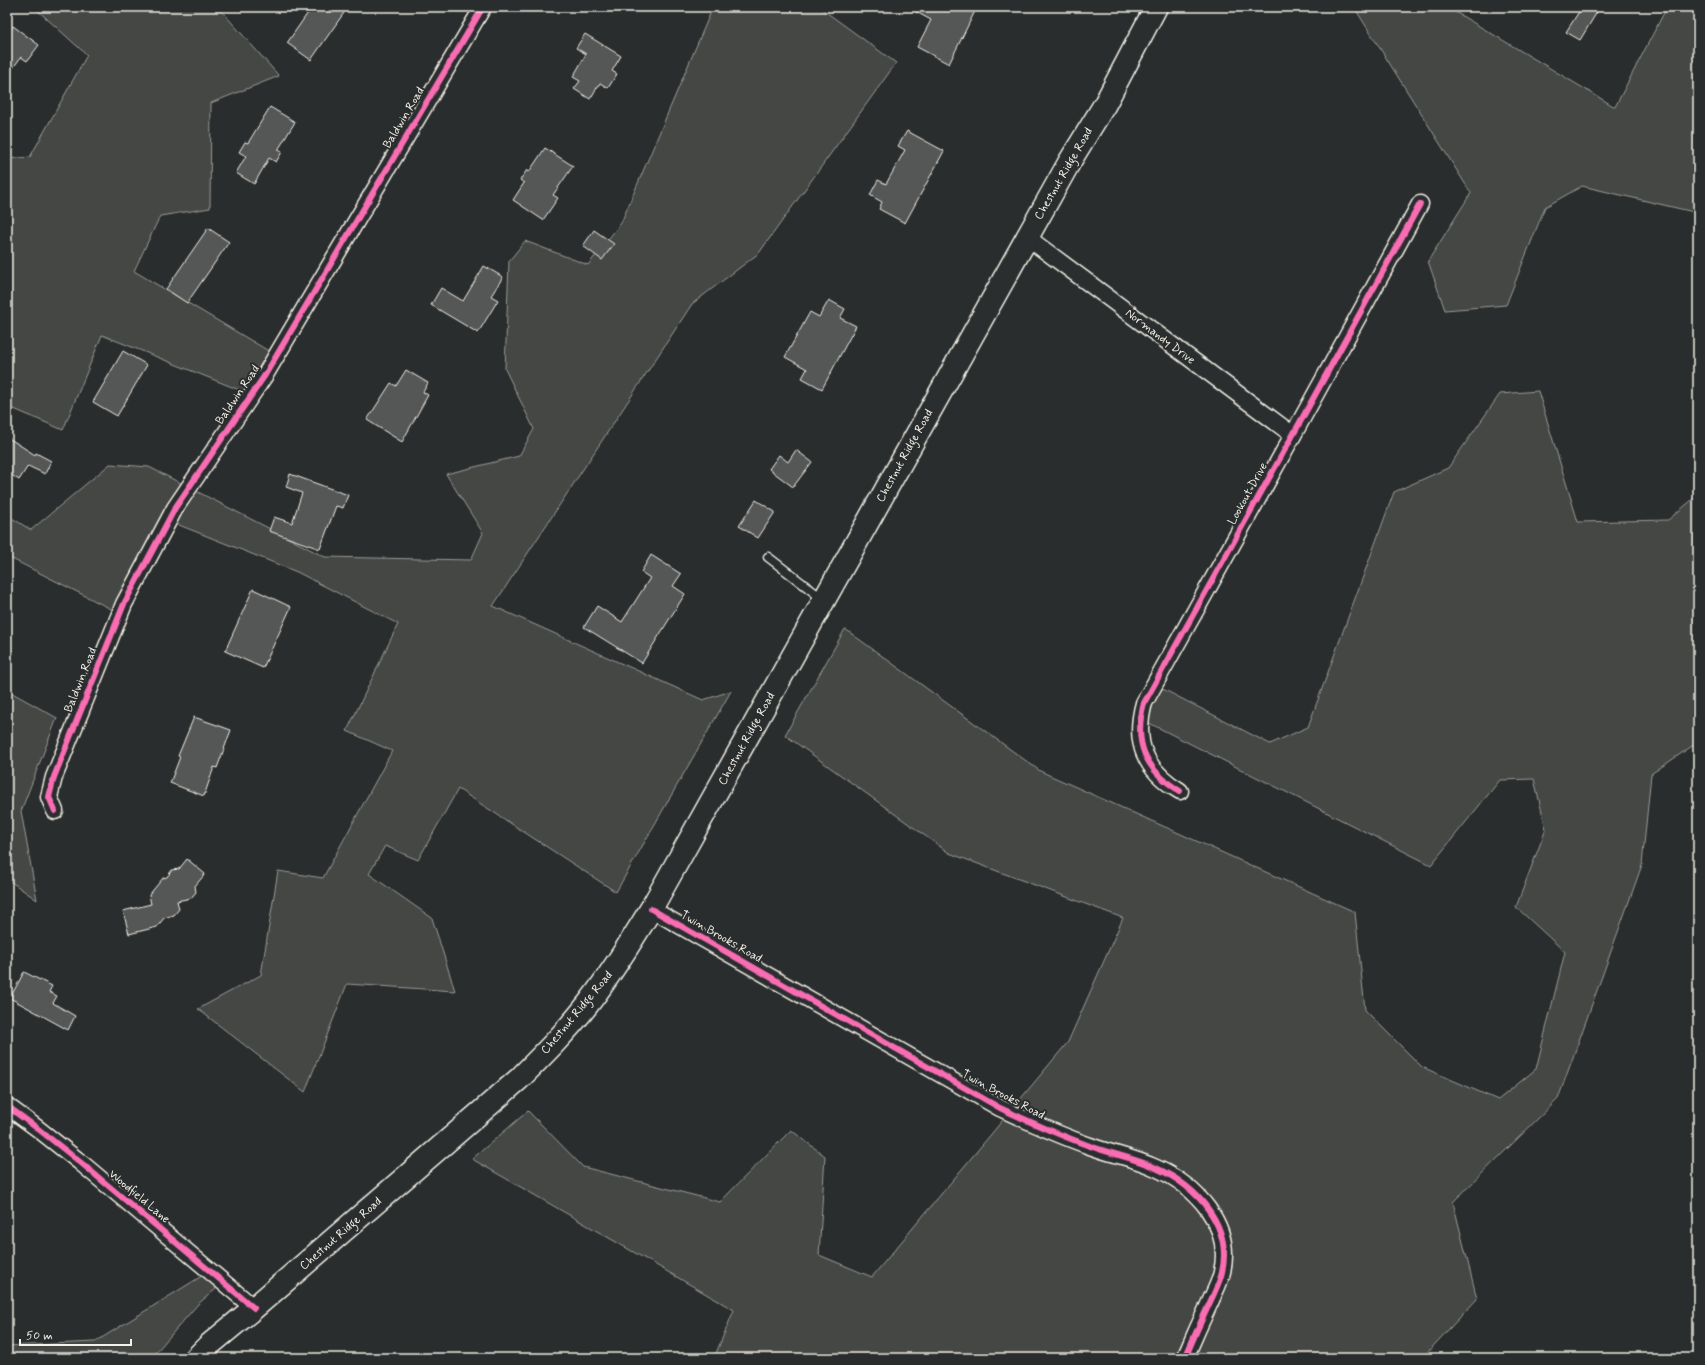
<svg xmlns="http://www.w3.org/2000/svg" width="1705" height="1365" viewBox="0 0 1705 1365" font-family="Mynerve,sans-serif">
	<rect width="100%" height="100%" fill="#2a2d2e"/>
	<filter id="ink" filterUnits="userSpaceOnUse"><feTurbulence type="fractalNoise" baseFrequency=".025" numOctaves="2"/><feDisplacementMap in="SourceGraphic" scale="8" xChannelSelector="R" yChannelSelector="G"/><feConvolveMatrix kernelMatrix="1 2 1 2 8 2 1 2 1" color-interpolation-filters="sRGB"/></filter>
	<g filter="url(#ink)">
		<g fill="#444645" stroke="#9c9c96">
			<polygon points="25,7 218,7 279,76 211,103 210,208 160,216 134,271 272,353 247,393 102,335 63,430 7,406 7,159 30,157 87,55 36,9"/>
			<polygon points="713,7 819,7 896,63 759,253 692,304 493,606 703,700 731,691 616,892 458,789 418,860 385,846 369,874 432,918 455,991 347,984 305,1092 198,1009 261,975 278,871 323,878 392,751 347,731 398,624 297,572 164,519 117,612 10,558 7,558 7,515 31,530 110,464 149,467 325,557 471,560 483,533 446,474 519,456 534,429 505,369 509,261 525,241 588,265 621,223"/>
			<polygon points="1354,7 1447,7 1615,107 1667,7 1698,7 1698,213 1582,186 1545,207 1506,305 1445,310 1428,261 1471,193"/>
			<polygon points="1538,391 1578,522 1668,520 1698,495 1698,742 1651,774 1642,865 1558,1099 1453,1202 1477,1299 1422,1358 714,1358 734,1310 472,1159 528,1111 583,1167 720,1202 791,1130 825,1156 819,1255 872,1277 1068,1042 1123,918 949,853 785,735 845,629 1040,771 1355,912 1365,1010 1422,1067 1498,1100 1536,1069 1565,952 1516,907 1546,829 1534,779 1500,780 1431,865 1145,721 1153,684 1270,744 1308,727 1394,492 1448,468 1500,394"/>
			<polygon points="7,690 57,718 21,811 37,900 7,879"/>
			<polygon points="218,1266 229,1278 198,1304 151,1358 7,1358 7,1346 95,1342"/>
		</g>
		<g fill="#555756" stroke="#f4f1e8">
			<polygon points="312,7 348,7 311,60 287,43"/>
			<polygon points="907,7 977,7 949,64 917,47 931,20"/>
			<polygon points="1582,7 1600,7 1580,40 1566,32"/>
			<polygon points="13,26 39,45 27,61 21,57 7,76 7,35"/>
			<polygon points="585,34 621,56 612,71 617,74 608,88 600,83 590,99 574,89 580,81 573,77 586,54 576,48"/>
			<polygon points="270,107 295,122 278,150 282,152 276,162 269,158 254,184 236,173 246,156 239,152 245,142 248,143"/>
			<polygon points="907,131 944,151 905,223 879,209 882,202 870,195 878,180 886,184 905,150 898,146"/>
			<polygon points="545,148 573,166 553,195 558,198 543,220 513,200 524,183 520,180 527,170 529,172"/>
			<polygon points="208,228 229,242 187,303 166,289"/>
			<polygon points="594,230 614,244 602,260 583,246"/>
			<polygon points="484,266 503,277 491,296 498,300 478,333 431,305 441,288 463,301"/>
			<polygon points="829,300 845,309 840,318 856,326 822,389 802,378 807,369 785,357 810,312 819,317"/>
			<polygon points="123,351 147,365 117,416 93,402"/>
			<polygon points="406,370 428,383 423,392 428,395 402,442 367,420 391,383 396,386"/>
			<polygon points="7,437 35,455 36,453 51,461 45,474 28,466 19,480 7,472"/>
			<polygon points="796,450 812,462 793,487 769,469 779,455 788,462"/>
			<polygon points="290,474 348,495 343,508 336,506 320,549 269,531 274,517 292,523 302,493 286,487"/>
			<polygon points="756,500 775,512 758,538 739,526"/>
			<polygon points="651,555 681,574 673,586 685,594 642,663 584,627 597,606 622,622 650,578 641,572"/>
			<polygon points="253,589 291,607 263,668 225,651"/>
			<polygon points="194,717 231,730 217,768 214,767 204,796 170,783 180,757 178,756"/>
			<polygon points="187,859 205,874 195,886 196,892 191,898 177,901 179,909 174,915 164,918 157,927 129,934 123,911 151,904 149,895 163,878 167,877 172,870 179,869"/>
			<polygon points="24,972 52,986 49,992 57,996 53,1003 75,1016 68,1030 10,998"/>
		</g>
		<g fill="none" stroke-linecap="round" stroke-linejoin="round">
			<defs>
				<polyline id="service" points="768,557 824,600"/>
				<g id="minor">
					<polyline points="1028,238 1293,435"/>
					<path d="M1180,791C1145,770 1133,743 1144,703L1293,435L1420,204"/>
					<polyline points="55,811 49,797 54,777 124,604 175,508 265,375 483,7"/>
					<path d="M651,909L1000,1108C1030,1122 1059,1135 1090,1146C1111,1154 1135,1158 1156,1168C1196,1186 1233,1225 1222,1272C1220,1282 1215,1291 1211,1300C1202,1319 1193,1339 1185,1358"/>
					<polyline points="7,1106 37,1128 80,1162 254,1308"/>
				</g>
				<path id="secondary" d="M196,1358L208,1346L254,1308L519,1079C543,1055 567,1031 588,1004C611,974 631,942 651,909L1070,161L1105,104L1156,7"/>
			</defs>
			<use href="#service" stroke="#f4f1e8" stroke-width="11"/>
			<use href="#minor" stroke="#f4f1e8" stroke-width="19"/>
			<use href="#secondary" stroke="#f4f1e8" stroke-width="25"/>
			<use href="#service" stroke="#2a2d2e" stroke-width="8"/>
			<use href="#minor" stroke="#2a2d2e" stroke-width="16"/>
			<use href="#secondary" stroke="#2a2d2e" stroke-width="22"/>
			<defs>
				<g id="cycleway">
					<path d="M1180,791C1145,770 1133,743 1144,703L1293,435L1420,204"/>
					<polyline points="55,811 49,797 54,777 124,604 175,508 265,375 483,7"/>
					<path d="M651,909L1000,1108C1030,1122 1059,1135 1090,1146C1111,1154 1135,1158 1156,1168C1196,1186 1233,1225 1222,1272C1220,1282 1215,1291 1211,1300C1202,1319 1193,1339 1185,1358"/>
					<polyline points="7,1106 37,1128 80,1162 254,1308"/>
				</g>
			</defs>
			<use href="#cycleway" stroke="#2a2d2e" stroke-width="8"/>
			<use href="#cycleway" stroke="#f96db3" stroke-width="6"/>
		</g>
	</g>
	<g text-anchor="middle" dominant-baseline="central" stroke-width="4" stroke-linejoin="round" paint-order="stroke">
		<g font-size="12" fill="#f4f1e8" stroke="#2a2d2e">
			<text transform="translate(404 118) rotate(-59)">Baldwin Road</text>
			<text transform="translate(1064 174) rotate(-60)">Chestnut Ridge Road</text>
			<text transform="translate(1160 337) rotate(37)">Normandy Drive</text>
			<text transform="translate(238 395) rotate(-56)">Baldwin Road</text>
			<text transform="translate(905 456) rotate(-61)">Chestnut Ridge Road</text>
			<text transform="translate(1248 494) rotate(-61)">Lookout Drive</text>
			<text transform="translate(81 680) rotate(-68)">Baldwin Road</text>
			<text transform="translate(747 739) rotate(-61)">Chestnut Ridge Road</text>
			<text transform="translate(721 937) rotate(30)">Twin Brooks Road</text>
			<text transform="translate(577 1013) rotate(-50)">Chestnut Ridge Road</text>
			<text transform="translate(1003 1095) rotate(28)">Twin Brooks Road</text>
			<text transform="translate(139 1197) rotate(40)">Woodfield Lane</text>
			<text transform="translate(341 1234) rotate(-41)">Chestnut Ridge Road</text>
		</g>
	</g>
	<rect width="1705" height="1365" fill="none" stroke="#2a2d2e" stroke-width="24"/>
	<rect x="12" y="12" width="1681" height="1341" fill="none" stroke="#f4f1e8" stroke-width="1.5" filter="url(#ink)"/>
	<path d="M20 1339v6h111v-6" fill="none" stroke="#f4f1e8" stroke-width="2"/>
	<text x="26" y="1339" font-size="12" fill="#f4f1e8" stroke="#2a2d2e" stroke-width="3" paint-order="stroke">50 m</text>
</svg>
